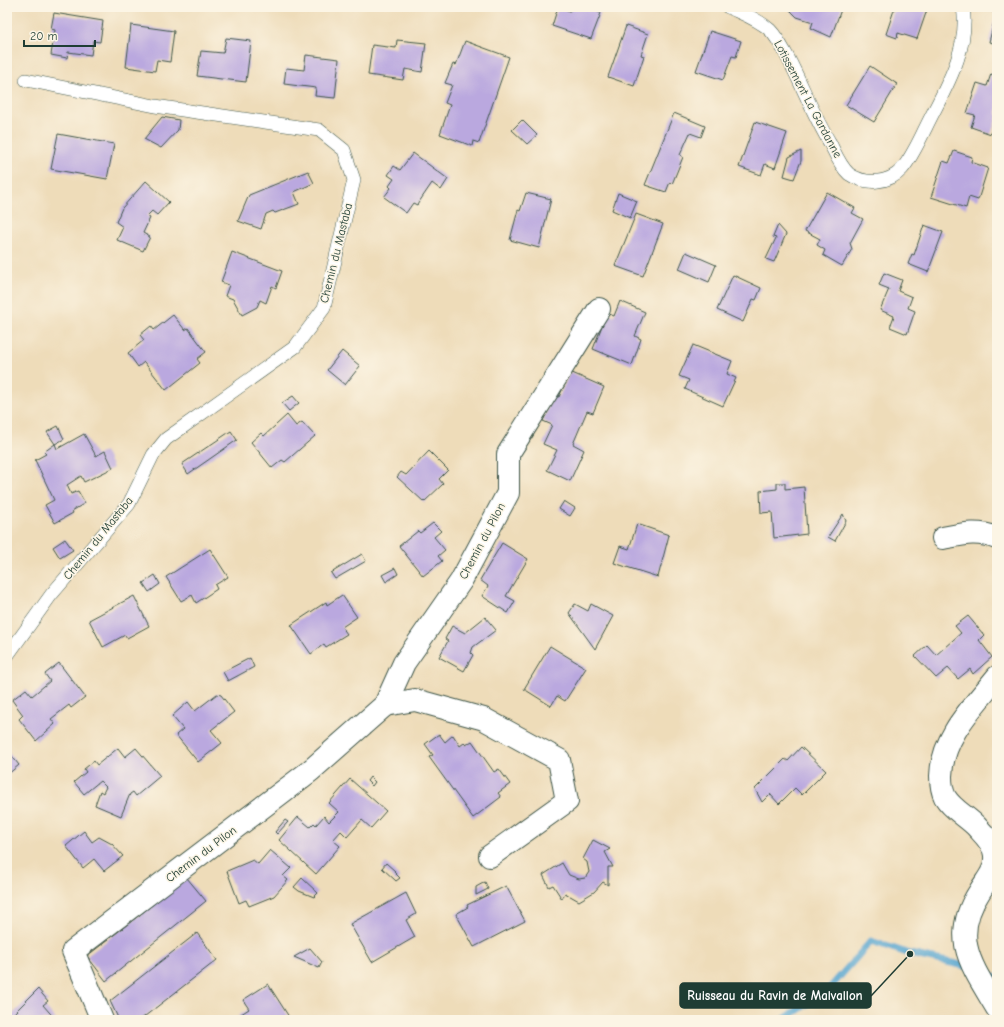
<svg xmlns="http://www.w3.org/2000/svg" width="1004" height="1027" viewBox="0 0 1004 1027" font-family="'Comic Neue',sans-serif">
	<rect width="100%" height="100%" fill="#fcf5e5"/>
	<filter id="ink" filterUnits="userSpaceOnUse"><feTurbulence type="fractalNoise" baseFrequency=".025" numOctaves="2"/><feDisplacementMap in="SourceGraphic" scale="8" xChannelSelector="R" yChannelSelector="G"/><feConvolveMatrix kernelMatrix="1 2 1 2 8 2 1 2 1" color-interpolation-filters="sRGB"/></filter>
	<filter id="wash" filterUnits="userSpaceOnUse"><feTurbulence type="fractalNoise" baseFrequency=".012" numOctaves="4" result="noise"/><feDisplacementMap in="SourceGraphic" scale="16" xChannelSelector="R" yChannelSelector="G"/><feGaussianBlur stdDeviation="0.9" result="paint"/><feColorMatrix in="noise" values="0 0 0 0 0 0 0 0 0 0 0 0 0 0 0 0 0 1.4 0 .05"/><feComposite in="paint" operator="in"/></filter>
	<g filter="url(#wash)">
		<rect width="100%" height="100%" fill="#eedcb9"/>
		<g fill="none" stroke-linecap="round" stroke-linejoin="round">
			<g stroke="#56a5cf" stroke-width="7">
				<polyline points="982,971 997,979"/>
				<polyline points="783,1020 828,990 871,941 910,954 970,967"/>
			</g>
		</g>
		<g id="blocks">
			<g fill="#baa8df">
				<polygon points="558,7 570,11 571,7 589,7 589,9 601,13 591,39 552,26"/>
				<polygon points="787,7 842,7 831,37 811,28 813,22 797,17"/>
				<polygon points="895,7 928,7 917,39 898,33 897,38 886,34"/>
				<polygon points="991,7 997,7 997,13 990,11"/>
				<polygon points="54,13 103,21 100,42 93,41 91,55 68,52 67,58 51,55 55,30 51,29"/>
				<polygon points="995,18 997,18 997,44 989,42"/>
				<polygon points="131,25 174,31 170,62 157,60 155,71 126,67"/>
				<polygon points="626,26 648,34 641,55 644,56 634,86 608,77"/>
				<polygon points="710,31 741,41 736,57 732,56 723,80 696,71"/>
				<polygon points="226,38 251,41 246,82 197,76 201,51 223,53"/>
				<polygon points="397,40 426,43 422,72 405,69 403,80 368,75 372,45 396,48"/>
				<polygon points="465,41 509,57 479,143 473,141 472,146 440,134 450,105 445,103 452,85 445,83 453,64 456,65"/>
				<polygon points="306,55 339,59 335,98 315,96 316,88 284,84 286,68 304,70"/>
				<polygon points="870,66 897,84 874,122 846,105"/>
				<polygon points="991,74 997,76 997,117 991,134 971,127 975,115 967,113 977,83 987,86"/>
				<polygon points="674,113 705,126 701,137 690,133 680,155 683,157 672,184 670,182 666,192 645,185"/>
				<polygon points="162,117 179,120 178,130 161,148 144,139"/>
				<polygon points="522,120 537,135 527,144 512,130"/>
				<polygon points="755,122 787,133 775,168 765,164 761,175 739,167"/>
				<polygon points="58,134 114,144 107,179 51,169"/>
				<polygon points="801,151 801,161 794,179 784,176 789,157"/>
				<polygon points="954,151 972,157 971,162 988,168 978,200 969,197 966,208 931,197 943,161 949,163"/>
				<polygon points="413,153 448,179 441,190 432,183 417,205 413,203 406,213 384,197 391,188 389,186 394,179 388,175 394,166 400,170"/>
				<polygon points="308,171 314,183 294,192 299,204 275,213 273,211 266,214 261,229 238,221 249,195"/>
				<polygon points="146,181 169,202 157,215 152,211 147,216 150,218 143,233 150,237 143,251 117,240 123,227 116,222 122,208"/>
				<polygon points="827,192 855,208 852,213 863,219 850,243 852,249 842,266 823,255 825,250 817,245 820,239 805,231"/>
				<polygon points="526,193 551,199 539,248 510,240 518,210 520,211"/>
				<polygon points="618,193 637,201 630,218 612,210"/>
				<polygon points="636,214 663,224 643,276 615,266"/>
				<polygon points="778,225 786,234 774,262 766,259 776,238 773,237"/>
				<polygon points="924,225 943,232 928,272 908,264 912,254 914,255"/>
				<polygon points="232,252 282,271 276,288 272,286 266,303 260,300 257,307 242,315 233,299 225,296 229,285 221,282"/>
				<polygon points="686,252 716,265 709,282 679,269"/>
				<polygon points="884,273 902,280 898,291 912,297 908,308 915,311 907,334 890,327 894,316 880,310 889,289 879,285"/>
				<polygon points="733,275 761,288 756,300 753,299 743,322 717,310"/>
				<polygon points="620,301 645,312 635,336 641,339 632,365 593,349 607,313 614,316"/>
				<polygon points="173,315 185,330 188,328 206,352 197,359 200,363 166,390 144,362 138,367 128,353 144,340 140,335 151,326 154,330"/>
				<polygon points="693,345 732,361 727,374 736,378 723,406 685,389 689,380 679,376"/>
				<polygon points="342,351 360,366 345,385 327,370"/>
				<polygon points="570,372 604,387 593,413 587,411 573,444 584,450 570,481 547,470 557,450 543,444 552,425 543,421 553,395 559,397"/>
				<polygon points="293,396 299,403 289,411 282,403"/>
				<polygon points="287,415 296,426 302,422 315,436 285,462 282,460 272,468 251,442 261,433 264,436"/>
				<polygon points="58,426 64,439 55,444 47,432"/>
				<polygon points="231,431 237,440 188,474 182,464"/>
				<polygon points="84,434 96,456 105,451 113,468 84,482 81,476 67,485 71,494 78,491 85,503 72,511 73,513 55,523 45,505 54,500 35,460 46,454 44,452 55,444 57,449"/>
				<polygon points="429,451 448,470 439,479 443,484 424,502 397,477 401,472 406,475"/>
				<polygon points="777,483 785,483 785,489 804,487 807,534 774,538 772,512 761,513 760,491 777,489"/>
				<polygon points="564,501 575,508 570,516 559,509"/>
				<polygon points="843,514 846,521 835,541 828,537"/>
				<polygon points="433,523 441,531 434,537 445,550 438,556 442,561 423,576 399,546 418,531 420,533"/>
				<polygon points="637,524 669,535 658,577 614,563 620,546 629,549"/>
				<polygon points="65,539 73,550 60,558 53,547"/>
				<polygon points="502,543 528,559 506,596 515,601 508,613 482,596 488,586 480,580"/>
				<polygon points="210,549 228,577 215,585 217,589 196,603 192,595 181,601 166,577"/>
				<polygon points="362,554 366,561 335,579 331,573"/>
				<polygon points="395,568 398,574 386,582 382,575"/>
				<polygon points="155,575 160,584 149,592 143,583"/>
				<polygon points="342,595 357,617 342,627 347,634 326,647 324,644 311,654 291,625 326,602 327,605"/>
				<polygon points="134,596 149,626 127,638 125,635 103,647 89,620"/>
				<polygon points="575,604 588,611 591,604 613,616 595,649 569,613"/>
				<polygon points="968,616 984,635 979,640 992,657 973,674 970,669 958,679 948,668 936,678 915,656 927,645 936,655 961,633 955,626"/>
				<polygon points="485,617 496,630 473,647 471,653 473,655 464,671 439,657 448,641 445,639 452,626 465,633"/>
				<polygon points="550,646 586,668 565,701 557,696 551,706 524,689"/>
				<polygon points="250,658 254,667 228,681 223,672"/>
				<polygon points="59,663 85,697 71,708 69,705 51,719 55,724 36,741 19,719 23,715 12,700 26,689 32,696 50,681 45,674"/>
				<polygon points="217,694 221,695 234,712 211,730 222,743 198,762 176,735 183,729 172,716 188,702 195,711"/>
				<polygon points="439,734 445,742 453,735 460,746 464,743 466,745 472,741 494,772 499,769 510,784 498,793 501,797 473,818 429,757 433,755 425,744"/>
				<polygon points="801,747 826,771 802,795 795,788 779,804 770,794 762,802 755,789 785,759 788,761"/>
				<polygon points="118,748 125,757 136,748 160,776 136,796 133,792 130,794 121,816 95,805 100,791 103,793 106,787 100,781 84,794 74,782 86,772 84,769 94,761 97,765"/>
				<polygon points="7,750 19,765 7,775"/>
				<polygon points="370,777 375,782 372,786 367,781"/>
				<polygon points="350,779 386,811 371,828 362,820 347,837 341,831 333,840 340,846 316,874 279,840 298,817 310,827 314,823 316,825 324,816 329,822 339,812 329,803"/>
				<polygon points="285,820 288,822 277,834 275,832"/>
				<polygon points="84,831 92,842 99,837 112,844 123,856 104,871 94,859 83,868 66,846"/>
				<polygon points="593,840 610,849 605,852 613,867 608,867 608,885 603,882 594,892 579,901 565,893 562,899 553,885 549,887 543,875 562,863 569,875 579,879 585,878 589,872 587,862 583,859"/>
				<polygon points="270,850 291,868 283,876 288,880 274,896 249,906 246,900 239,903 227,871 253,860 258,864"/>
				<polygon points="386,863 395,871 394,872 400,878 396,881 382,868"/>
				<polygon points="187,878 206,901 106,981 87,956"/>
				<polygon points="302,878 318,893 314,897 299,891 294,887"/>
				<polygon points="485,882 488,889 476,895 476,887"/>
				<polygon points="506,886 525,921 474,947 456,914 468,907 467,905"/>
				<polygon points="406,893 416,914 406,920 415,937 372,962 350,924"/>
				<polygon points="197,933 217,960 140,1020 119,1020 110,1001"/>
				<polygon points="310,948 322,962 319,968 294,957"/>
				<polygon points="268,984 291,1020 241,1020 238,1016 249,1009 243,1000"/>
				<polygon points="38,989 48,1001 43,1005 56,1020 7,1020"/>
			</g>
		</g>
	</g>
	<g filter="url(#ink)">
		<use href="#blocks" fill-opacity="0" stroke="#3e5548" stroke-width="1"/>
		<g fill="none" stroke-linecap="round" stroke-linejoin="round">
			<defs>
				<g id="service">
					<path d="M728,7C743,14 758,19 770,30C777,37 782,47 787,56C802,84 813,115 830,143C835,153 840,166 849,174C865,185 889,184 902,169C912,157 919,141 926,127C944,90 970,50 963,7"/>
					<polyline points="7,656 51,595 129,504 153,455 166,439 295,347 324,308 354,180 344,150 319,130 155,106 26,80"/>
				</g>
				<g id="minor">
					<path d="M943,538C963,534 977,530 997,538"/>
					<path d="M997,677C974,706 942,736 941,776C941,783 942,791 945,797C952,809 966,816 976,826C983,834 995,844 995,856C996,871 987,879 980,891C949,938 972,966 997,1008"/>
					<polyline points="385,705 415,700 484,719 559,760 567,801 490,856"/>
					<polyline points="102,1020 73,951 310,771 385,705 404,663 461,581 508,493 508,454 599,309"/>
				</g>
			</defs>
			<use href="#service" stroke="#3e5548" stroke-width="14"/>
			<use href="#minor" stroke="#3e5548" stroke-width="24"/>
			<use href="#service" stroke="#fff" stroke-width="13"/>
			<use href="#minor" stroke="#fff" stroke-width="22"/>
		</g>
	</g>
	<g text-anchor="middle" dominant-baseline="central" stroke-width="3" stroke-linejoin="round" paint-order="stroke">
		<g font-size="12" fill="#1f3d34" stroke="#fcf5e5">
			<text transform="translate(808 99) rotate(62)">Lotissement La Gardanne</text>
			<text transform="translate(336 253) rotate(-76)">Chemin du Mastaba</text>
			<text transform="translate(98 538) rotate(-51)">Chemin du Mastaba</text>
			<text transform="translate(482 541) rotate(-62)">Chemin du Pilon</text>
			<text transform="translate(201 854) rotate(-37)">Chemin du Pilon</text>
		</g>
	</g>
	<path fill="none" stroke="#1f3d34" stroke-width="1.5" d="M910 954L871 996"/>
	<circle fill="#1f3d34" stroke="#fcf5e5" stroke-width="1.5" cx="910" cy="954" r="4"/>
	<rect fill="#1f3d34" stroke="#1f3d34" stroke-width="1.5" x="680" y="983" width="191" height="25" rx="4"/>
	<g font-size="13" text-anchor="middle" font-weight="bold" fill="#fff">
		<text x="775" y="1000">Ruisseau du Ravin de Malvallon</text>
	</g>
	<rect width="1004" height="1027" fill="none" stroke="#fcf5e5" stroke-width="24"/>
	<path d="M24 40v6h71v-6" fill="none" stroke="#1f3d34" stroke-width="2"/>
	<text x="30" y="40" font-size="12" fill="#1f3d34" stroke="#fcf5e5" stroke-width="3" paint-order="stroke">20 m</text>
</svg>
